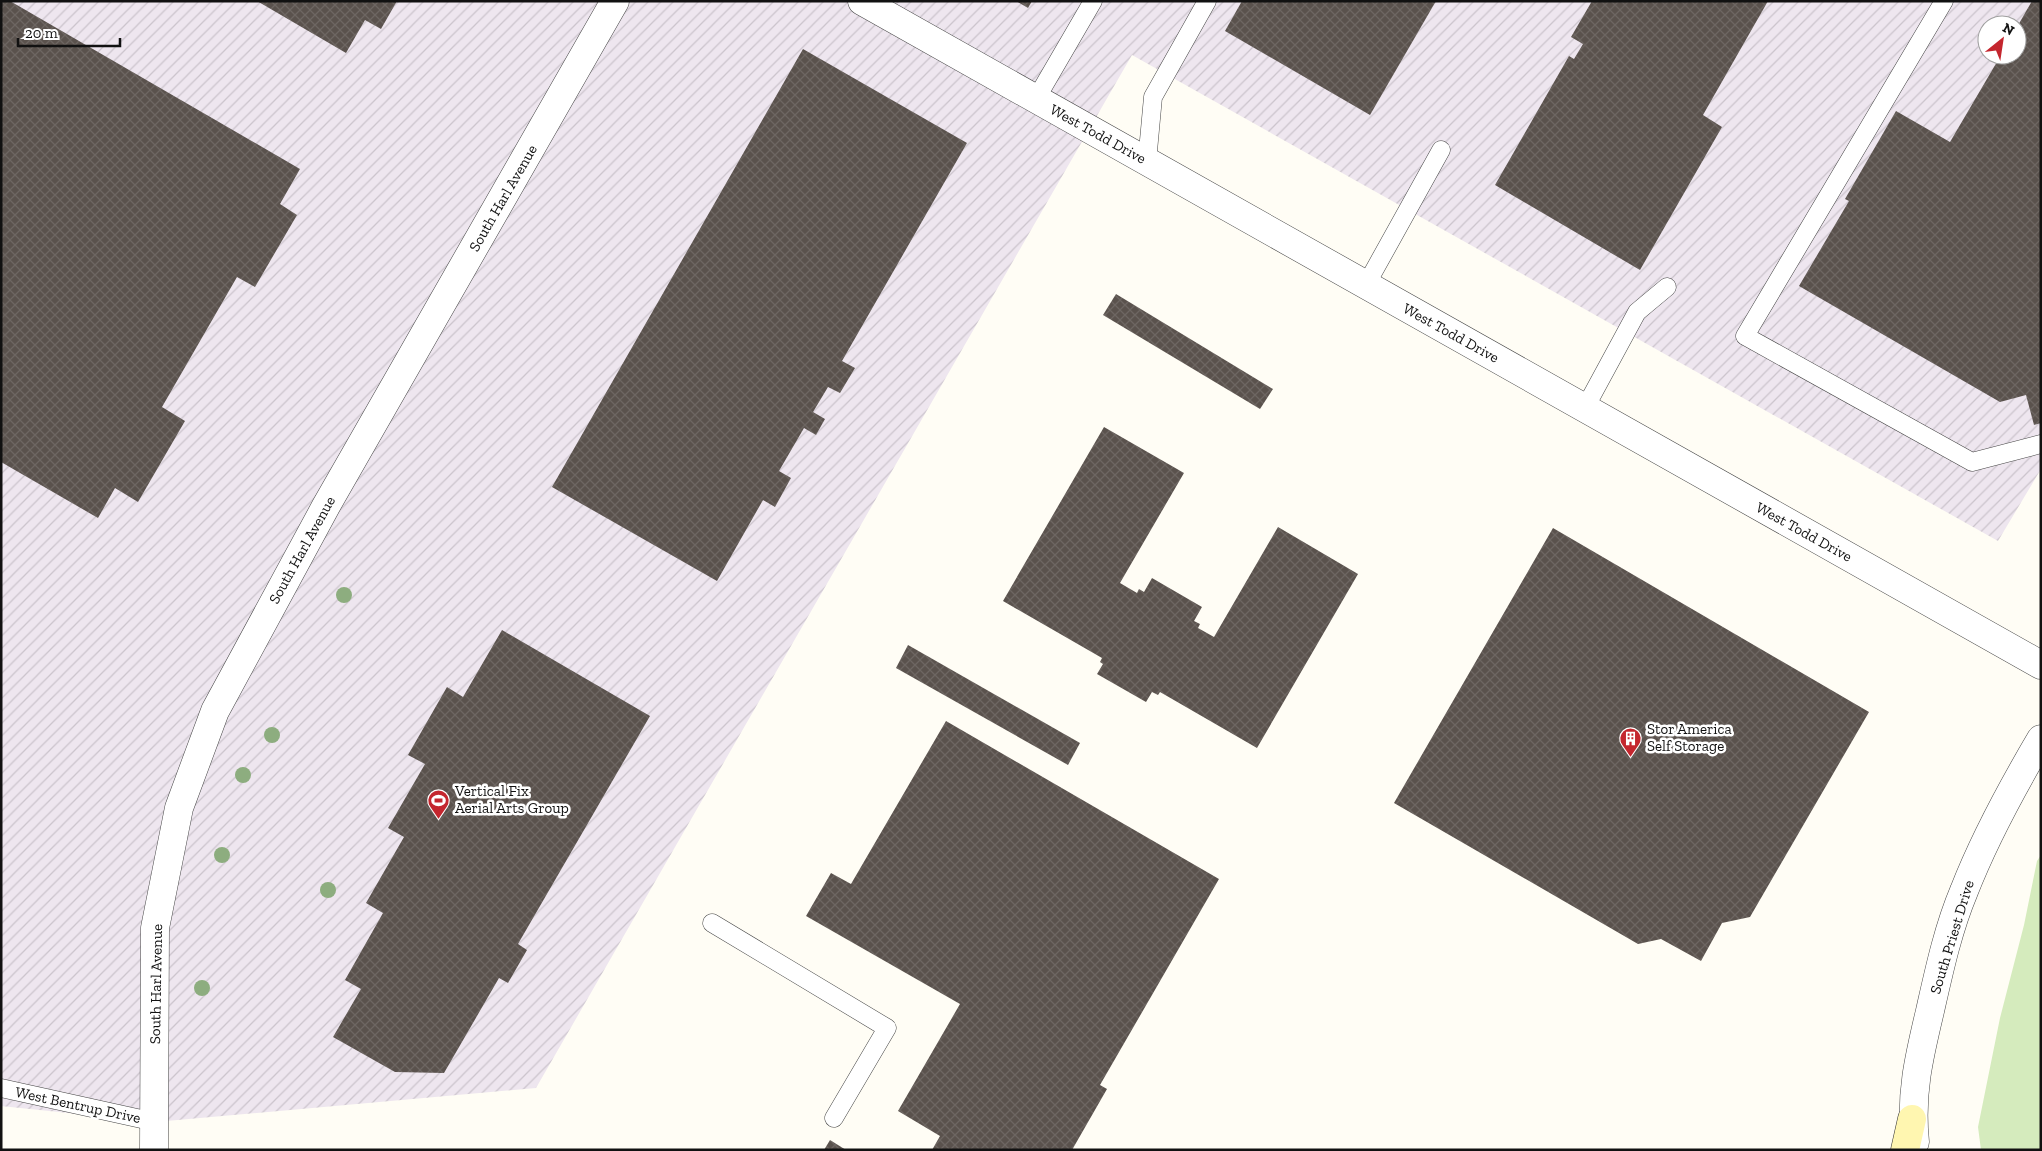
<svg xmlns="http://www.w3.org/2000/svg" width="2042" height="1151" viewBox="0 0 2042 1151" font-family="'Zilla Slab',serif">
	<defs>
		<pattern id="industrial-furrows" width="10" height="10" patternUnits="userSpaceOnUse" patternTransform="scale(1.25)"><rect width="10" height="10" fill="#eee6ef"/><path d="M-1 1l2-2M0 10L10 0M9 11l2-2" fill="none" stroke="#cbc4cc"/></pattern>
		<pattern id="building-cross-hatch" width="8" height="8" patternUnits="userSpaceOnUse" patternTransform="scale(1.25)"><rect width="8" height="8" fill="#5a524d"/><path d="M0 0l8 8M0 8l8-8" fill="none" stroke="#6d6662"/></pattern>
	</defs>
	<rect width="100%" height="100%" fill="#fffdf5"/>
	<path fill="url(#industrial-furrows)" fill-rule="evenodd" d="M1,1H2041V469L1998,541L1132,55L536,1088L155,1122L1,1106ZM1987,25H2017V55H1987Z"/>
	<polygon fill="#d5ebbd" points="2041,855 2041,1150 1981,1150 1978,1127 2000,1018 2024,925 2037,861"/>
	<g fill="url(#building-cross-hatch)">
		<polygon points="1,1 10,1 300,169 280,204 297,215 255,287 237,277 162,407 185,421 138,502 115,488 98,518 1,462"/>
		<polygon points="257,1 397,1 381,29 365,20 346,53"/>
		<polygon points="1016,1 1032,1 1028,8"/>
		<polygon points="1242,1 1436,1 1370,115 1225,31"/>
		<polygon points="1592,1 1768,1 1703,115 1722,127 1640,270 1495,185 1569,56 1574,59 1583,44 1571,37"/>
		<polygon points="2032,1 2041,1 2041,423 2034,425 2026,395 2000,402 1799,286 1849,201 1845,199 1896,111 1950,142 2001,55 2017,55 2017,27"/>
		<polygon points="803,49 967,143 842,361 855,368 840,393 828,387 813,412 825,419 816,435 804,428 779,471 791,478 775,507 763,500 717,581 552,487"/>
		<polygon points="1116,294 1273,389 1260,409 1103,315"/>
		<polygon points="1104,427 1184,473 1120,583 1137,593 1139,589 1144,592 1152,578 1202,607 1194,621 1200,624 1198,628 1214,637 1278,527 1358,574 1257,748 1160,692 1158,695 1152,692 1146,702 1097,674 1103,664 1100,662 1102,658 1003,601"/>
		<polygon points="1553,528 1869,712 1750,917 1722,923 1701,961 1661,939 1638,944 1394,803"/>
		<polygon points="502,630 650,716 518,944 527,950 508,983 499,978 444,1073 395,1072 333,1037 361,989 345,980 383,913 366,903 404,837 388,828 425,764 408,755 447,687 463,697"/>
		<polygon points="908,645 1080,743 1068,765 896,668"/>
		<polygon points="946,721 1219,879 1100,1085 1107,1089 1072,1150 932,1150 940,1136 898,1111 960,1004 806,916 831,873 851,884"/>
		<polygon points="830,1140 846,1150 824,1150"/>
	</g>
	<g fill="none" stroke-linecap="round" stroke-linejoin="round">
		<defs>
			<g id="service">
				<polyline points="1944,1 1745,336 1972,462 2041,444"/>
				<polyline points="1036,99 1093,1"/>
				<polyline points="1147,162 1153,97 1207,1"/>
				<polyline points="1366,285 1441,150"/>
				<polyline points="1585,408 1637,312 1667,287"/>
				<polyline points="712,923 887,1028 834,1118"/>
				<polyline points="1,1088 155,1122"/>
			</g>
			<g id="minor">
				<polyline points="862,1 2041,665"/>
				<polyline points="154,1150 155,928 179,808 215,711 326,506 615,1"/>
			</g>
			<path id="tertiary" d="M1915,1142C1910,1094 1919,1057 1930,1011C1939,971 1948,929 1964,891C1985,837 2012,788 2041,739"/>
			<polyline id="secondary" points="1905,1150 1912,1119"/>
		</defs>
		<use href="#service" stroke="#444" stroke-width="19"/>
		<use href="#minor" stroke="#444" stroke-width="29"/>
		<use href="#tertiary" stroke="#444" stroke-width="29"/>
		<use href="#secondary" stroke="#333" stroke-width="29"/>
		<use href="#service" stroke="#fff" stroke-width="18"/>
		<use href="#minor" stroke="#fff" stroke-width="28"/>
		<use href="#tertiary" stroke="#fff" stroke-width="28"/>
		<use href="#secondary" stroke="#fff6b0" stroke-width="28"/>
	</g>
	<g fill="#8dad7f">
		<circle cx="344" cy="595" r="8"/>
		<circle cx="272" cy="735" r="8"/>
		<circle cx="243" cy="775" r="8"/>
		<circle cx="222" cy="855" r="8"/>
		<circle cx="328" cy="890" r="8"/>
		<circle cx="202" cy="988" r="8"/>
	</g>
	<defs>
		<symbol id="building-pin" viewBox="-11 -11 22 30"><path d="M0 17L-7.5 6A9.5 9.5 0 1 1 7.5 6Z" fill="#c4262e" stroke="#fff"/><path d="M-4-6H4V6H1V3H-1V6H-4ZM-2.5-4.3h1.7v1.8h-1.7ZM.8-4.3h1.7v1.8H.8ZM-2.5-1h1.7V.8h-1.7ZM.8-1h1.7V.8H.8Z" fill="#fff"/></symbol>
		<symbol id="stadium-pin" viewBox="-11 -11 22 30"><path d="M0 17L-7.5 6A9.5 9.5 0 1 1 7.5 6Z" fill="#c4262e" stroke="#fff"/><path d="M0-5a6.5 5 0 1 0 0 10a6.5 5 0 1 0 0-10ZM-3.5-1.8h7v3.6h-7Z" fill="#fff"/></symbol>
	</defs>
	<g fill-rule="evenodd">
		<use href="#building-pin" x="1618" y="726" width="25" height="34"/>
		<use href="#stadium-pin" x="426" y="788" width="25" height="34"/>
	</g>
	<g text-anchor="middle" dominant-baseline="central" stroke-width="5" stroke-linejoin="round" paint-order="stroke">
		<g font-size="15" fill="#111" stroke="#fff">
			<text transform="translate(1098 134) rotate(29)">West Todd Drive</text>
			<text transform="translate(503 198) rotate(-60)">South Harl Avenue</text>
			<text transform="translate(1451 333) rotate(29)">West Todd Drive</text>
			<text transform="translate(1804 532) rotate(29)">West Todd Drive</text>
			<text transform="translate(302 550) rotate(-61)">South Harl Avenue</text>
			<text transform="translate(1952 937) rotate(-73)">South Priest Drive</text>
			<text transform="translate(156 984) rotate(-89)">South Harl Avenue</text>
			<text transform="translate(78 1105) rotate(12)">West Bentrup Drive</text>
		</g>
		<g font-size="15" fill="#111" stroke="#fff" text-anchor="start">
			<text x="1647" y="729">Stor America<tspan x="1647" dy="17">Self Storage</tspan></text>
			<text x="455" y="791">Vertical Fix<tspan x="455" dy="17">Aerial Arts Group</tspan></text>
		</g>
	</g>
	<rect width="2042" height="1151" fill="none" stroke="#111111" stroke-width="5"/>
	<g transform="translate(2002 40) rotate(30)"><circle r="24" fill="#ffffff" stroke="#a0a0a0"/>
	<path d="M0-4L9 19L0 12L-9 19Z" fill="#c4262e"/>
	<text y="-8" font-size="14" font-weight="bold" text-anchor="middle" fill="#111111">N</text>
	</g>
	<path d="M18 38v8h102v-8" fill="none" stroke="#111111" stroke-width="2.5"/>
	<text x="25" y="38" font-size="15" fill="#111111" stroke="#ffffff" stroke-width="4" paint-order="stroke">20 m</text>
</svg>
